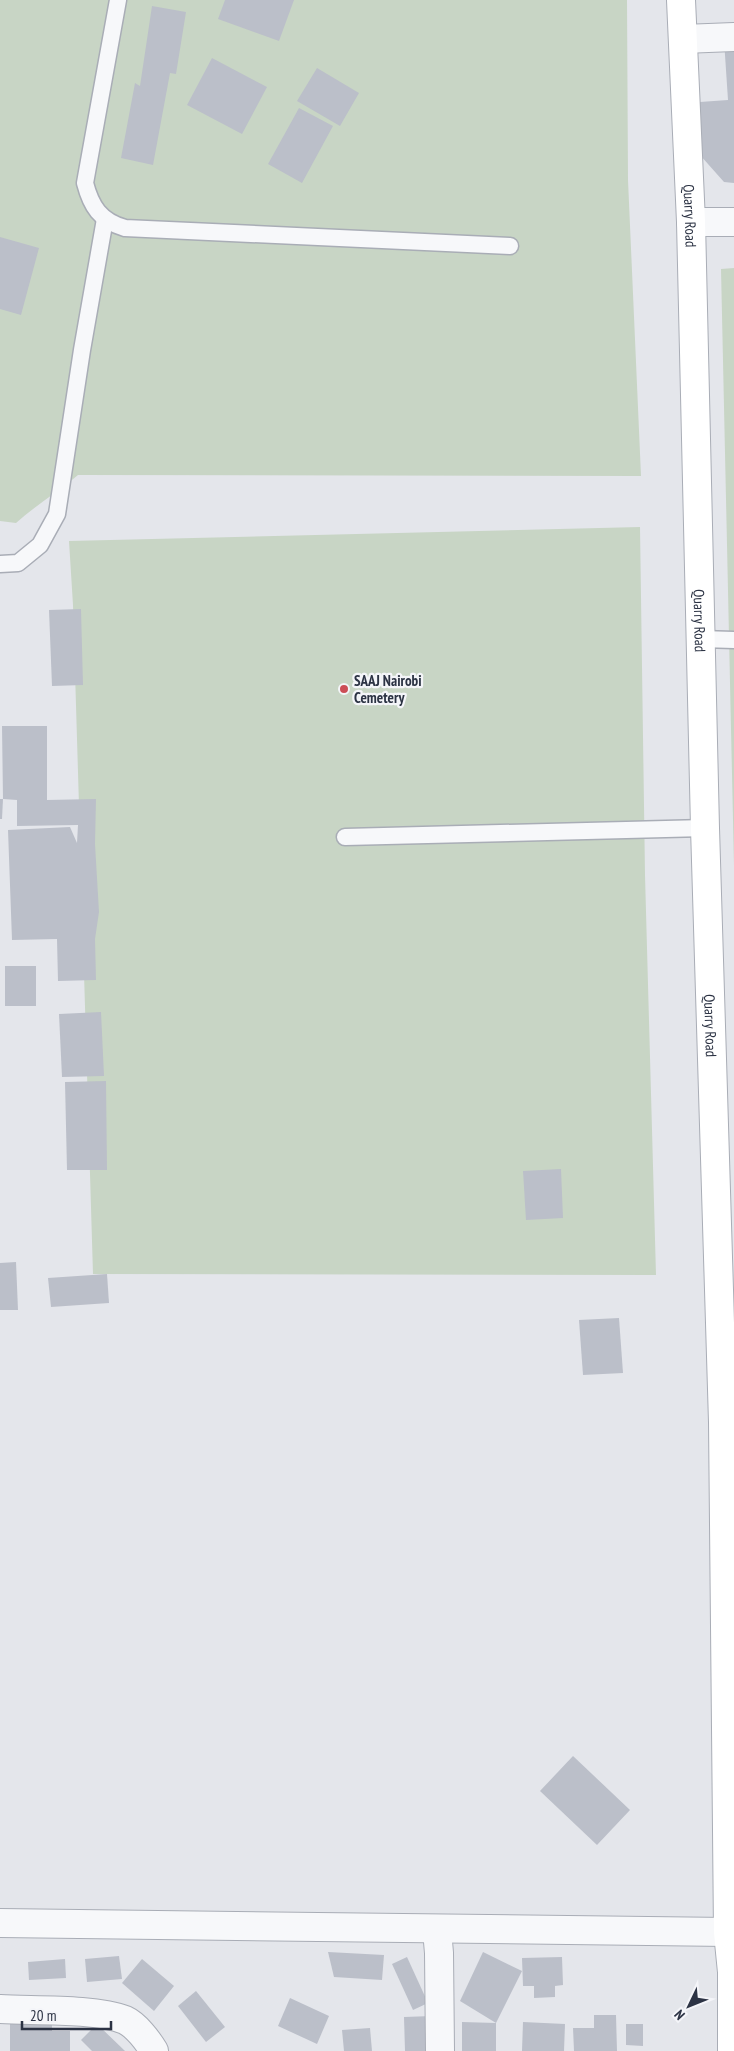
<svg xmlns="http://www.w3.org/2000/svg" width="734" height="2051" viewBox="0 0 734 2051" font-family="'PT Sans Narrow',sans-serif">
	<rect width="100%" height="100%" fill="#e4e6eb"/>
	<g fill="#c8d5c5">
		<path d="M0,0H627L628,180L641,476L78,475C58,492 36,505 16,523L0,521Z"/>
		<polygon points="734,268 734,866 721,269"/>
		<polygon points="640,527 645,875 656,1275 93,1274 73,605 69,541"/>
	</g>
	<g fill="#bbbfc9">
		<polygon points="225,0 294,0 279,41 218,19"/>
		<polygon points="152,6 186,12 176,74 170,73 153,165 121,158 135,83 140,86"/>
		<polygon points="724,40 734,40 734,183 724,182 700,155 700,102 728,100"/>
		<polygon points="212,58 267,87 242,134 187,105"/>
		<polygon points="317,68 359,93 340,126 297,101"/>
		<polygon points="299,108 333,126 302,183 268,164"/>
		<polygon points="0,237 39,248 21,315 0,309"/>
		<polygon points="81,609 83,685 52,686 49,610"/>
		<polygon points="2,726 47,726 47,800 96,799 95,844 99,912 95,939 96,980 58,981 57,939 12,940 8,830 70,827 77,843 78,825 17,826 17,800 3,799"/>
		<polygon points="0,799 3,799 2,819 0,819"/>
		<rect x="5" y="966" width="31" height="40"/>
		<polygon points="101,1012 104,1076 62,1077 59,1014"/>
		<polygon points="106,1081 107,1170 67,1170 65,1082"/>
		<polygon points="561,1169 563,1218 526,1220 523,1171"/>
		<polygon points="16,1262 18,1310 0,1310 0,1263"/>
		<polygon points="107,1274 109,1303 51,1307 48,1278"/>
		<polygon points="619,1318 623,1373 583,1375 579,1320"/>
		<polygon points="573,1756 630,1810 597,1845 540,1791"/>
		<polygon points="328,1952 384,1955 382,1980 334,1977"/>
		<polygon points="483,1952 522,1971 496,2023 460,2001"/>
		<polygon points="119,1956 122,1979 87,1982 85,1959"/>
		<polygon points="407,1957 428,2003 413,2010 392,1964"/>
		<polygon points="562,1957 563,1985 555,1986 555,1997 534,1998 534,1986 523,1986 522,1958"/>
		<polygon points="65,1959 66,1978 29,1980 28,1962"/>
		<polygon points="142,1959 174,1986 154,2011 122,1983"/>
		<polygon points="196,1991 225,2027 206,2042 178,2006"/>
		<polygon points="290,1998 329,2016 317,2044 278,2026"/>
		<polygon points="594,2015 616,2015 617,2051 574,2051 573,2028 594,2028"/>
		<polygon points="432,2016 433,2051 405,2051 404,2017"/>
		<polygon points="10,2018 52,2019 52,2031 70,2031 70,2051 10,2051"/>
		<polygon points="462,2022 496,2023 496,2051 462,2051"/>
		<polygon points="523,2022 565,2024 564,2051 522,2051"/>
		<polygon points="97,2024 125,2051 92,2051 81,2040"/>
		<polygon points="626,2024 643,2024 643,2046 626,2045"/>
		<polygon points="370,2028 372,2051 344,2051 342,2030"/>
	</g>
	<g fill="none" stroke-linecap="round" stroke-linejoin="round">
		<defs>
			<g id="service">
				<path d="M118,0L85,183C91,206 100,221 125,228L510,246"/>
				<polyline points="0,564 18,563 40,545 57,514 82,350 105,219"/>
				<polyline points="701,639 734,640"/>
				<polyline points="345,837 705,828"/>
			</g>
			<g id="minor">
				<polyline points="683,39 734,37"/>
				<polyline points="691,222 734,222"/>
				<polyline points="0,1923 728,1932"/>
				<polyline points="437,1930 439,1953 440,2051"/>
				<path d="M0,2009C33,2011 95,2008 125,2020C136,2025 148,2041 154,2051"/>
			</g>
			<g id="secondary">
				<path id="s1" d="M681,0L691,222L705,828L723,1422L728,1932L732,1972V2051"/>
			</g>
		</defs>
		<use href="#service" stroke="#a9adb6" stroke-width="19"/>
		<use href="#minor" stroke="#a9adb6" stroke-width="30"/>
		<use href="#secondary" stroke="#a9adb6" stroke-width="30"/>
		<use href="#service" stroke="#f7f8fa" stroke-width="16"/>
		<use href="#minor" stroke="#f7f8fa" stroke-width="28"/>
		<use href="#secondary" stroke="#fff" stroke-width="28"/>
	</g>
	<circle fill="#cc4d56" stroke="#f4f5f9" stroke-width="2" cx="344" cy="689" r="5"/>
	<g text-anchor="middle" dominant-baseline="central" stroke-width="4.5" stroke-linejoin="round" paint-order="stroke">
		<g font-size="15" fill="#2c3344" stroke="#f4f5f9">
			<text stroke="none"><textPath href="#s1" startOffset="216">Quarry Road</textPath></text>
			<text stroke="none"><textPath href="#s1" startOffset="621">Quarry Road</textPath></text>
			<text stroke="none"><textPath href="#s1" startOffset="1026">Quarry Road</textPath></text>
		</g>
		<g font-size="15" font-weight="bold" fill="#2c3344" stroke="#f4f5f9" text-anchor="start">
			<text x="354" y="680">SAAJ Nairobi<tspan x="354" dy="17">Cemetery</tspan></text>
		</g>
	</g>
	<g transform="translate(689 2006) rotate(227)" stroke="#f4f5f9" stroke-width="4" paint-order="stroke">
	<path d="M0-4L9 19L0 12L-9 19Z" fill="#2c3344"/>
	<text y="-8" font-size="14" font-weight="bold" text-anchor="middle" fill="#2c3344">N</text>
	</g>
	<path d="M22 2021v8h89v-8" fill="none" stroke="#2c3344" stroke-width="2.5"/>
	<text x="30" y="2021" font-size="15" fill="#2c3344" stroke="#f4f5f9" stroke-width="4" paint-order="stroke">20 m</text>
</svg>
